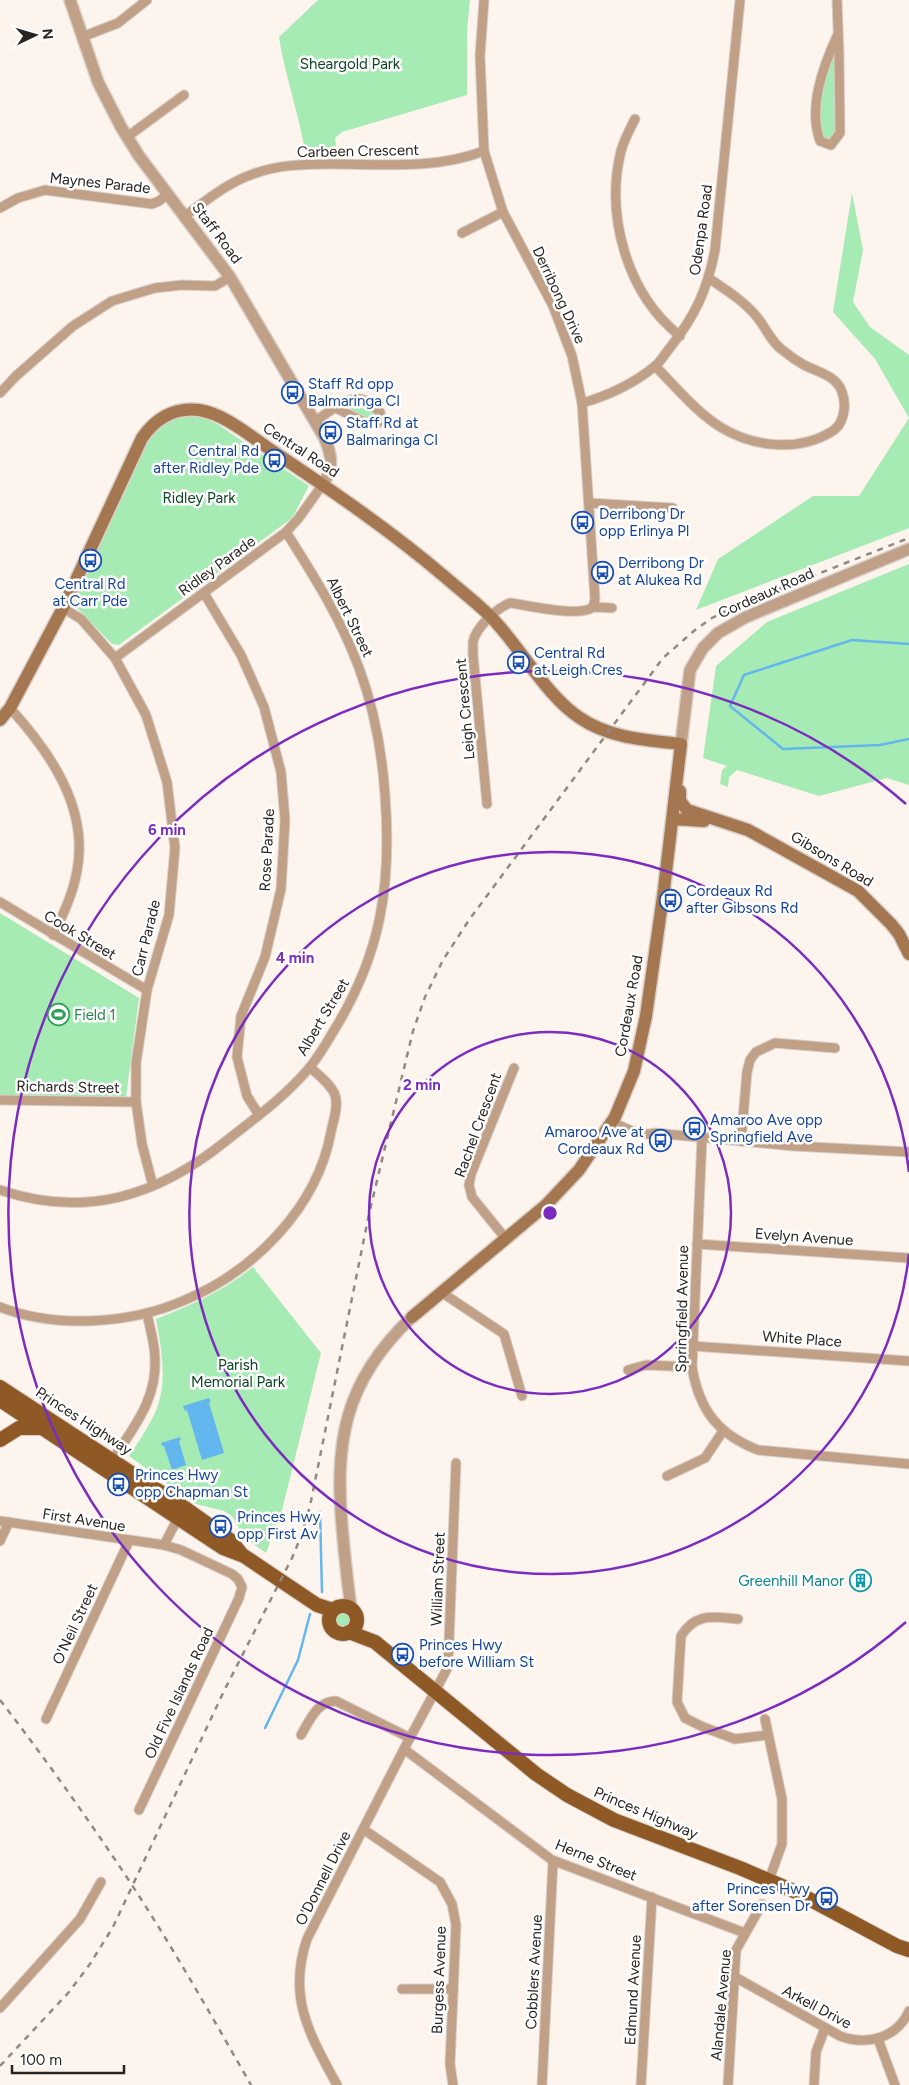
<svg xmlns="http://www.w3.org/2000/svg" width="909" height="2085" viewBox="0 0 909 2085" font-family="Figtree,sans-serif">
	<rect width="100%" height="100%" fill="#fef4ee"/>
	<g fill="#a6eab4">
		<path d="M318,0H470L467,30V95L342,132L335,138L337,154L306,157C300,116 285,77 279,37Z"/>
		<path d="M835,51L836,130L830,140L823,138C813,110 825,78 835,51Z"/>
		<polygon points="852,193 863,250 853,302 870,327 909,355 909,528 696,610 718,559 813,496 859,496 909,418 875,359 833,312"/>
		<path d="M350,403C360,403 369,404 374,414L371,419L362,418L342,407Z"/>
		<polygon points="197,414 217,424 309,486 292,518 119,645 112,644 76,607 76,598 147,441 167,420"/>
		<polygon points="909,564 909,785 887,778 819,796 737,770 729,777 728,787 720,784 722,770 727,766 703,758 716,666 767,622"/>
		<polygon points="0,913 139,998 126,1097 0,1095"/>
		<path d="M253,1267L321,1353L282,1510L266,1553L244,1537L232,1516L224,1511L196,1504L129,1456C137,1444 145,1432 152,1419C169,1388 162,1352 156,1319C192,1305 223,1291 253,1267Z"/>
		<circle cx="343" cy="1620" r="8"/>
	</g>
	<g fill="#64b7ee">
		<polygon points="209,1398 211,1402 209,1403 224,1453 202,1460 187,1410 185,1411 183,1406"/>
		<polygon points="180,1437 181,1440 179,1441 186,1465 172,1470 164,1446 162,1446 161,1443"/>
	</g>
	<g fill="none" stroke-linecap="round" stroke-linejoin="round">
		<g stroke="#64b7ee" stroke-width="2.5">
			<polyline points="909,644 852,640 744,675 730,706 783,749 880,745 909,739"/>
			<polyline points="320,1512 322,1592"/>
			<polyline points="265,1728 298,1660 310,1614"/>
		</g>
		<defs>
			<g id="minor">
				<polyline points="484,0 480,56 484,151 503,212 553,306 572,356 582,403 595,599 593,607"/>
				<path d="M837,0L839,54L840,133L831,145L820,141C808,107 823,67 837,36"/>
				<polyline points="82,37 118,23 147,0"/>
				<path d="M635,119C630,129 624,140 621,151C605,216 627,294 680,336"/>
				<polyline points="127,137 184,95"/>
				<polyline points="0,208 18,198 45,190 152,204 159,201 168,194"/>
				<path d="M185,216C207,200 227,183 253,174C277,165 304,164 329,164C380,164 434,170 484,151"/>
				<polyline points="462,233 503,212"/>
				<path d="M655,366C676,387 697,413 722,428C754,447 798,452 831,432C844,425 847,406 842,392C837,376 818,372 804,365C797,361 791,357 785,352C772,344 766,328 757,317C744,301 726,290 710,279"/>
				<polyline points="0,393 16,376 73,326 112,301 155,288 182,285 215,286 230,277"/>
				<path d="M582,403C607,396 634,383 654,367C660,363 664,355 669,349C695,316 707,291 715,250L740,0"/>
				<path d="M315,421C328,413 349,394 364,400C370,403 375,408 380,412L381,419L377,424H368L336,408"/>
				<polyline points="589,503 673,508"/>
				<polyline points="204,593 241,655 264,707 281,772 285,820 281,889 265,957 241,1016 237,1057 247,1096 259,1115"/>
				<polyline points="63,608 81,619 115,658 146,715 167,782 175,848 169,915 147,990 136,1063 136,1102 142,1144 153,1186"/>
				<polyline points="115,658 286,532 298,519 323,484"/>
				<path d="M10,708C50,752 89,808 77,871C73,894 63,915 53,935"/>
				<path d="M487,804L473,655C473,651 473,646 473,642C476,627 497,608 510,603C527,605 580,618 593,607L612,608"/>
				<polyline points="0,902 147,990"/>
				<polyline points="0,1100 136,1102"/>
				<path d="M612,1122C625,1128 641,1137 655,1133L793,1146L909,1152"/>
				<path d="M702,1138L692,1367C699,1409 717,1434 758,1450L909,1464"/>
				<polyline points="741,1141 747,1072 750,1060 756,1052 775,1043 835,1048"/>
				<path d="M0,1190C85,1219 158,1196 226,1141C255,1118 286,1096 310,1067C319,1056 326,1044 333,1032C381,955 392,885 385,795C382,752 374,708 359,668C341,619 314,576 286,532"/>
				<polyline points="506,1239 472,1197 469,1185 471,1174 514,1068"/>
				<polyline points="697,1244 909,1258"/>
				<polyline points="441,1292 504,1334 522,1396"/>
				<path d="M0,1307C56,1329 131,1324 185,1300C254,1271 317,1208 331,1132C333,1121 339,1106 335,1095C331,1084 318,1075 310,1067"/>
				<polyline points="692,1346 909,1361"/>
				<polyline points="628,1370 646,1365 692,1367"/>
				<path d="M110,1464C131,1430 157,1402 155,1359C155,1344 150,1328 147,1314"/>
				<polyline points="667,1476 705,1458 723,1431"/>
				<polyline points="0,1521 164,1545 181,1550 232,1574 238,1579 242,1587 239,1598 139,1810"/>
				<polyline points="0,1541 9,1522"/>
				<polyline points="164,1545 178,1518"/>
				<path d="M738,1619C714,1617 696,1612 681,1636L677,1702L685,1718L703,1727L735,1739L768,1735"/>
				<polyline points="46,1719 129,1541"/>
				<polyline points="765,1719 782,1799 782,1844 769,1880"/>
				<path d="M301,1735C310,1720 317,1701 336,1701L410,1738"/>
				<polyline points="404,1749 552,1860 745,1933"/>
				<polyline points="363,1829 440,1882 452,1904 456,1925 450,2064 453,2085"/>
				<path d="M735,1977L840,2036C867,2046 897,2038 909,2011"/>
				<polyline points="402,1989 453,1989"/>
				<polyline points="0,2008 80,1919 101,1882"/>
				<polyline points="878,2039 895,2085"/>
				<path d="M337,2085C310,2035 287,1998 307,1939L404,1749L448,1667L456,1463"/>
				<polyline points="542,2085 553,1861"/>
				<polyline points="641,2085 652,1897"/>
				<polyline points="728,2085 736,1950 762,1904"/>
				<polyline points="814,2085 816,2052 825,2028"/>
			</g>
			<g id="tertiary">
				<path d="M70,0L98,82L121,127L139,156L230,277L324,437C332,455 334,467 323,484"/>
				<polyline points="681,744 690,670 703,648 718,633 746,617 909,549"/>
				<path d="M351,1609C348,1585 345,1561 343,1537C334,1445 342,1383 412,1317"/>
			</g>
			<g id="secondary">
				<path d="M0,720L10,708L63,608L142,438C156,418 174,407 199,410C225,414 250,436 271,450C331,490 390,530 445,577C460,590 476,602 490,616C520,646 545,695 580,718C609,738 646,740 681,744L664,889L646,1016L634,1071L615,1117L579,1170L546,1205L412,1317"/>
				<polyline points="680,791 680,801 687,810 748,830 858,891 891,924 899,934 909,954"/>
				<polyline points="673,819 704,821"/>
			</g>
			<g id="primary">
				<polyline points="0,1387 185,1508 230,1540 240,1552"/>
				<polyline points="0,1400 223,1548 244,1556 317,1605 333,1610"/>
				<polyline points="0,1440 19,1428 41,1428"/>
				<circle cx="343" cy="1620" r="14"/>
				<polyline points="349,1632 375,1642 536,1774 567,1795 614,1820 740,1868 796,1892 897,1946 909,1950"/>
			</g>
		</defs>
		<use href="#minor" stroke="#d8cfc9" stroke-width="11"/>
		<use href="#tertiary" stroke="#d8cfc9" stroke-width="14"/>
		<use href="#secondary" stroke="#d8cfc9" stroke-width="15"/>
		<use href="#primary" stroke="#d8cfc9" stroke-width="16"/>
		<use href="#minor" stroke="#c0a187" stroke-width="9"/>
		<use href="#tertiary" stroke="#c0a187" stroke-width="11"/>
		<use href="#secondary" stroke="#a47751" stroke-width="12"/>
		<use href="#primary" stroke="#8f5926" stroke-width="14"/>
		<g stroke="#908984" stroke-width="2.5" stroke-dasharray="6 6" stroke-linecap="butt">
			<path d="M0,1700C44,1757 86,1816 126,1876C171,1944 211,2015 251,2085"/>
			<polyline points="0,2066 69,1992 90,1964 113,1927 224,1691 292,1558 302,1534 310,1506 369,1214 413,1031 425,997 443,960 469,920 663,658 695,630 712,618 734,607 909,538"/>
		</g>
	</g>
	<g fill="none" stroke="#7b2cbf" stroke-width="2.5">
		<circle cx="550" cy="1213" r="181"/>
		<path d="M909 1254A361 361 0 1 1 909 1172"/>
		<path d="M906 1622A542 542 0 1 1 906 804"/>
	</g>
	<defs>
		<symbol id="bus-ring" viewBox="-11 -11 22 22"><circle r="9.5" fill="#fff" stroke="#1a4fb4" stroke-width="1.5"/><path d="M-5-6H5V4H4V6H2V4H-2V6H-4V4H-5ZM-3.5-4V0h7V-4ZM-3.5 1.2v1.5H-2V1.2ZM2 1.2v1.5H3.5V1.2Z" fill="#1a4fb4"/></symbol>
		<symbol id="stadium-ring" viewBox="-11 -11 22 22"><circle r="9.5" fill="#fff" stroke="#2e9e5b" stroke-width="1.5"/><path d="M0-5a6.5 5 0 1 0 0 10a6.5 5 0 1 0 0-10ZM-3.5-1.8h7v3.6h-7Z" fill="#2e9e5b"/></symbol>
		<symbol id="building-ring" viewBox="-11 -11 22 22"><circle r="9.5" fill="#fff" stroke="#0f9aa8" stroke-width="1.5"/><path d="M-4-6H4V6H1V3H-1V6H-4ZM-2.5-4.3h1.7v1.8h-1.7ZM.8-4.3h1.7v1.8H.8ZM-2.5-1h1.7V.8h-1.7ZM.8-1h1.7V.8H.8Z" fill="#0f9aa8"/></symbol>
	</defs>
	<g fill-rule="evenodd">
		<use href="#bus-ring" x="280" y="380" width="25" height="25"/>
		<use href="#bus-ring" x="318" y="420" width="25" height="25"/>
		<use href="#bus-ring" x="262" y="448" width="25" height="25"/>
		<use href="#bus-ring" x="570" y="510" width="25" height="25"/>
		<use href="#bus-ring" x="78" y="548" width="25" height="25"/>
		<use href="#bus-ring" x="590" y="560" width="25" height="25"/>
		<use href="#bus-ring" x="506" y="650" width="25" height="25"/>
		<use href="#bus-ring" x="658" y="888" width="25" height="25"/>
		<use href="#stadium-ring" x="46" y="1002" width="25" height="25"/>
		<use href="#bus-ring" x="682" y="1116" width="25" height="25"/>
		<use href="#bus-ring" x="648" y="1128" width="25" height="25"/>
		<use href="#bus-ring" x="106" y="1472" width="25" height="25"/>
		<use href="#bus-ring" x="208" y="1514" width="25" height="25"/>
		<use href="#building-ring" x="848" y="1568" width="25" height="25"/>
		<use href="#bus-ring" x="390" y="1642" width="25" height="25"/>
		<use href="#bus-ring" x="814" y="1886" width="25" height="25"/>
	</g>
	<g text-anchor="middle" dominant-baseline="central" stroke-width="5" stroke-linejoin="round" paint-order="stroke">
		<g font-size="15" fill="#0c4621" stroke="#fff">
			<text x="350" y="64">Sheargold Park</text>
			<text x="199" y="498">Ridley Park</text>
			<text x="238" y="1365">Parish<tspan x="238" dy="17">Memorial Park</tspan></text>
		</g>
		<g font-size="15" fill="#292420" stroke="#fff">
			<text transform="translate(358 151) rotate(-1)">Carbeen Crescent</text>
			<text transform="translate(100 183) rotate(6)">Maynes Parade</text>
			<text transform="translate(701 230) rotate(-82)">Odenpa Road</text>
			<text transform="translate(217 233) rotate(53)">Staff Road</text>
			<text transform="translate(559 295) rotate(65)">Derribong Drive</text>
			<text transform="translate(301 450) rotate(33)">Central Road</text>
			<text transform="translate(217 566) rotate(-36)">Ridley Parade</text>
			<text transform="translate(766 593) rotate(-24)">Cordeaux Road</text>
			<text transform="translate(350 617) rotate(64)">Albert Street</text>
			<text transform="translate(465 709) rotate(-95)">Leigh Crescent</text>
			<text transform="translate(267 850) rotate(-87)">Rose Parade</text>
			<text transform="translate(832 859) rotate(31)">Gibsons Road</text>
			<text transform="translate(80 935) rotate(31)">Cook Street</text>
			<text transform="translate(146 938) rotate(-76)">Carr Parade</text>
			<text transform="translate(629 1006) rotate(-80)">Cordeaux Road</text>
			<text transform="translate(323 1017) rotate(-59)">Albert Street</text>
			<text transform="translate(68 1087) rotate(1)">Richards Street</text>
			<text transform="translate(478 1125) rotate(-70)">Rachel Crescent</text>
			<text transform="translate(804 1237) rotate(4)">Evelyn Avenue</text>
			<text transform="translate(682 1309) rotate(-89)">Springfield Avenue</text>
			<text transform="translate(802 1339) rotate(4)">White Place</text>
			<text transform="translate(84 1421) rotate(33)">Princes Highway</text>
			<text transform="translate(84 1520) rotate(9)">First Avenue</text>
			<text transform="translate(438 1579) rotate(-88)">William Street</text>
			<text transform="translate(75 1624) rotate(-65)">O'Neil Street</text>
			<text transform="translate(179 1693) rotate(-65)">Old Five Islands Road</text>
			<text transform="translate(646 1813) rotate(23)">Princes Highway</text>
			<text transform="translate(596 1860) rotate(22)">Herne Street</text>
			<text transform="translate(323 1878) rotate(-63)">O'Donnell Drive</text>
			<text transform="translate(534 1972) rotate(-87)">Cobblers Avenue</text>
			<text transform="translate(439 1980) rotate(-88)">Burgess Avenue</text>
			<text transform="translate(633 1990) rotate(-87)">Edmund Avenue</text>
			<text transform="translate(721 2005) rotate(-85)">Alandale Avenue</text>
			<text transform="translate(817 2007) rotate(28)">Arkell Drive</text>
		</g>
		<g font-size="15" fill="#164399" stroke="#fff" text-anchor="start">
			<text x="308" y="384">Staff Rd opp<tspan x="308" dy="17">Balmaringa Cl</tspan></text>
			<text x="346" y="423">Staff Rd at<tspan x="346" dy="17">Balmaringa Cl</tspan></text>
			<text x="259" y="451" text-anchor="end">Central Rd<tspan x="259" dy="17">after Ridley Pde</tspan></text>
			<text x="599" y="514">Derribong Dr<tspan x="599" dy="17">opp Erlinya Pl</tspan></text>
			<text x="618" y="563">Derribong Dr<tspan x="618" dy="17">at Alukea Rd</tspan></text>
			<text x="90" y="584" text-anchor="middle">Central Rd<tspan x="90" dy="17">at Carr Pde</tspan></text>
			<text x="534" y="653">Central Rd<tspan x="534" dy="17">at Leigh Cres</tspan></text>
			<text x="686" y="891">Cordeaux Rd<tspan x="686" dy="17">after Gibsons Rd</tspan></text>
			<text x="710" y="1120">Amaroo Ave opp<tspan x="710" dy="17">Springfield Ave</tspan></text>
			<text x="644" y="1132" text-anchor="end">Amaroo Ave at<tspan x="644" dy="17">Cordeaux Rd</tspan></text>
			<text x="135" y="1475">Princes Hwy<tspan x="135" dy="17">opp Chapman St</tspan></text>
			<text x="237" y="1517">Princes Hwy<tspan x="237" dy="17">opp First Av</tspan></text>
			<text x="419" y="1645">Princes Hwy<tspan x="419" dy="17">before William St</tspan></text>
			<text x="810" y="1889" text-anchor="end">Princes Hwy<tspan x="810" dy="17">after Sorensen Dr</tspan></text>
		</g>
		<g font-size="15" fill="#27864d" stroke="#fff" text-anchor="start">
			<text x="74" y="1015">Field 1</text>
		</g>
		<g font-size="15" fill="#0d838f" stroke="#fff" text-anchor="end">
			<text x="844" y="1581">Greenhill Manor</text>
		</g>
	</g>
	<circle cx="550" cy="1213" r="8" fill="#7b2cbf" stroke="#fff" stroke-width="2.5"/>
	<g font-size="15" text-anchor="middle" font-weight="bold" fill="#7b2cbf" stroke="#fff" stroke-width="5" stroke-linejoin="round" paint-order="stroke">
		<text x="167" y="835">6 min</text>
		<text x="295" y="963">4 min</text>
		<text x="422" y="1090">2 min</text>
	</g>
	<g transform="translate(35 35) rotate(85)" stroke="#ffffff" stroke-width="4" paint-order="stroke">
	<path d="M0-4L9 19L0 12L-9 19Z" fill="#292420"/>
	<text y="-8" font-size="14" font-weight="bold" text-anchor="middle" fill="#292420">N</text>
	</g>
	<path d="M12 2065v8h112v-8" fill="none" stroke="#292420" stroke-width="2.5"/>
	<text x="20" y="2065" font-size="15" fill="#292420" stroke="#ffffff" stroke-width="4" paint-order="stroke">100 m</text>
</svg>
